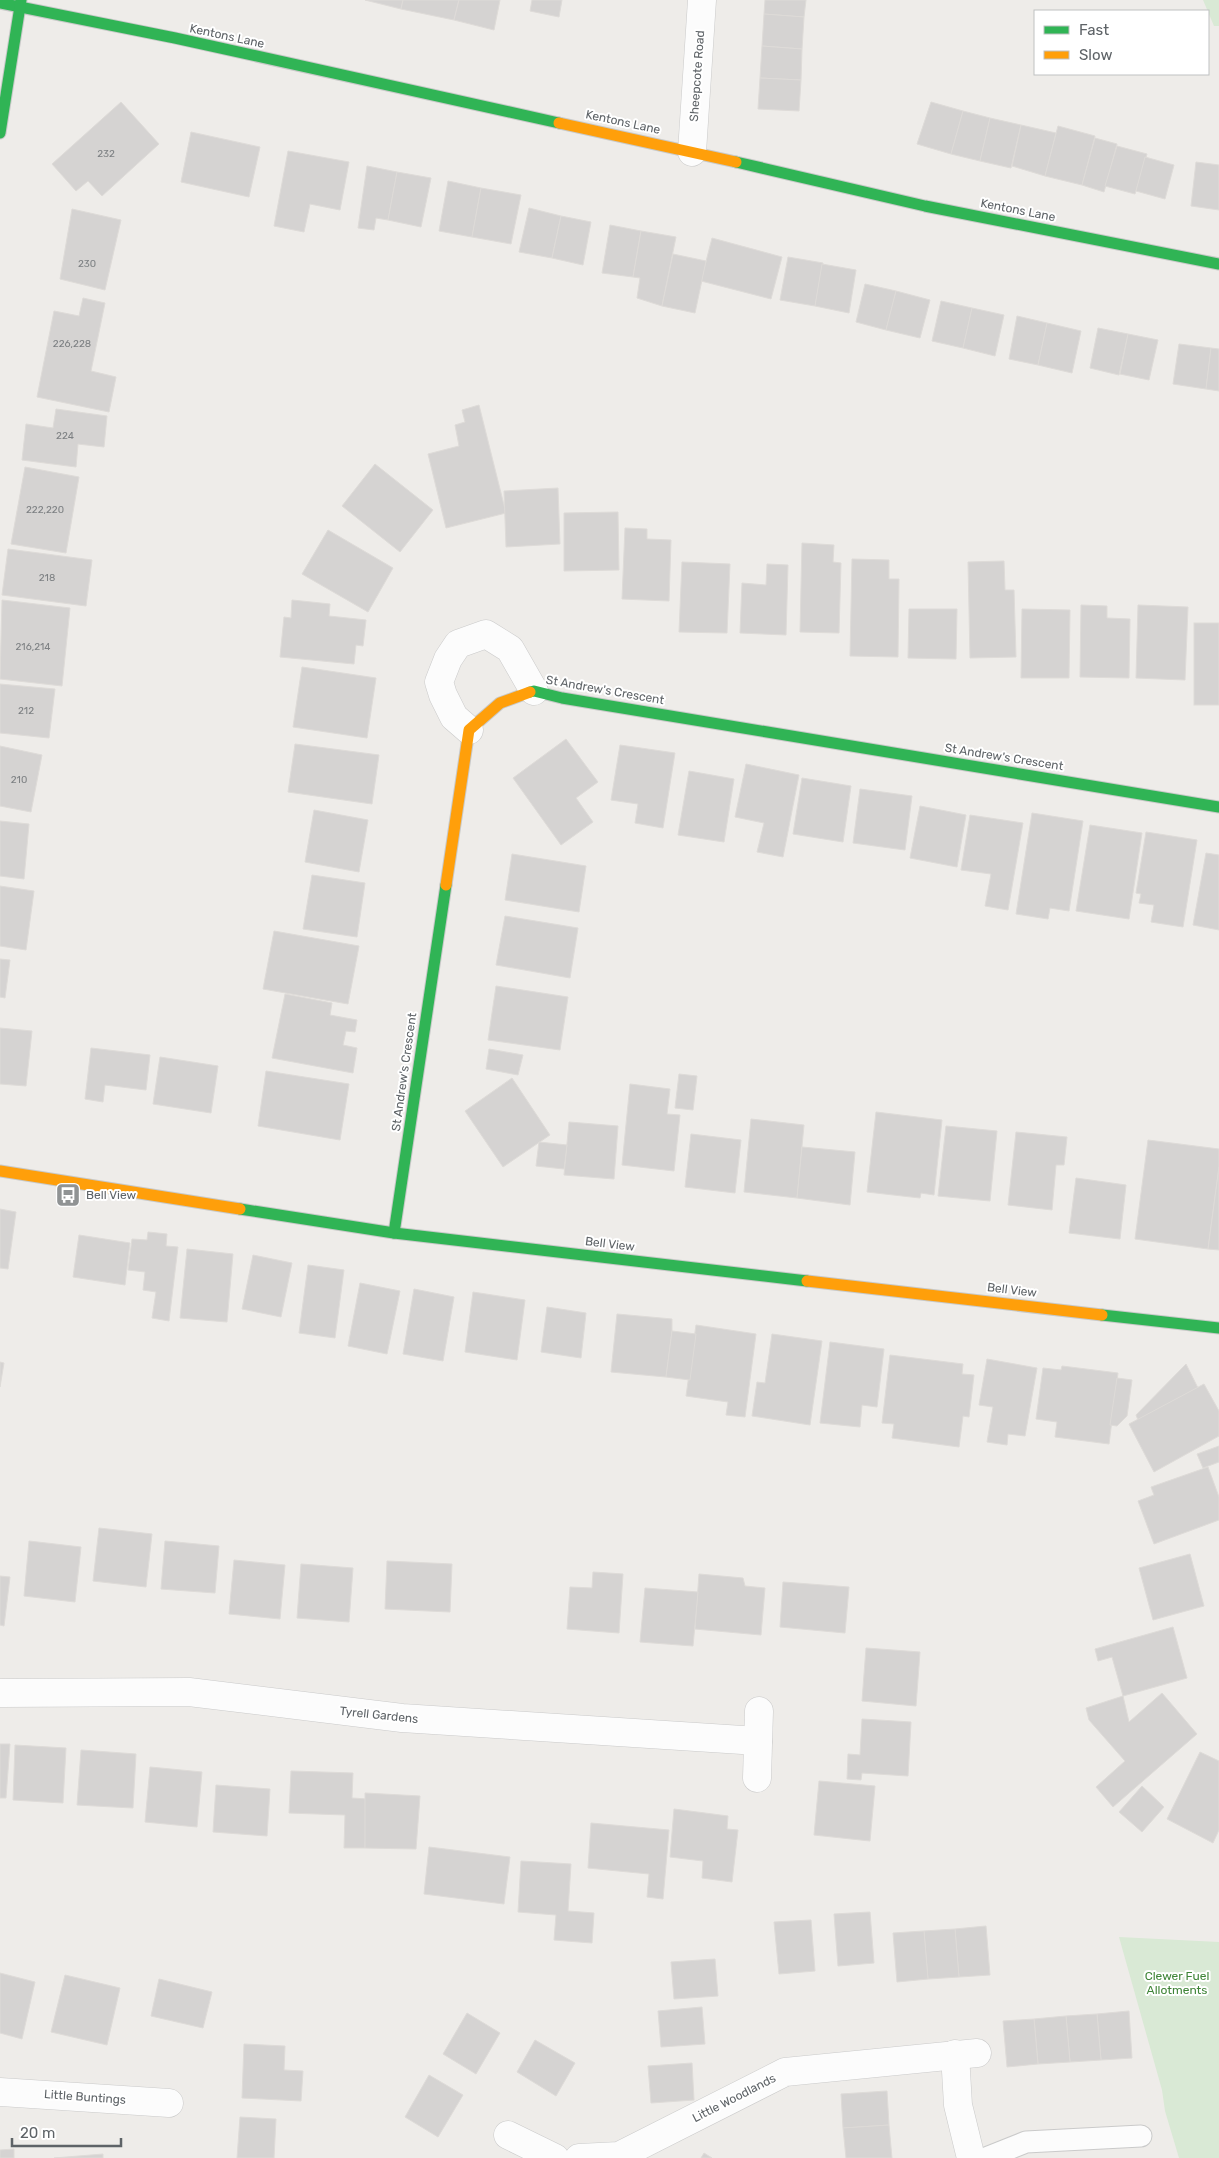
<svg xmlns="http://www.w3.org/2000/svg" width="1219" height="2158" viewBox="0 0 1219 2158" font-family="Rubik,sans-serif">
	<rect width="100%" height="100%" fill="#eeece9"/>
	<g fill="#d9e9d5">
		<polygon points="1203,0 1219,0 1219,26 1214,26"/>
		<polygon points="1119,1937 1219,1942 1219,2158 1179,2158 1165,2111 1162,2090"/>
	</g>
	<g fill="#d5d3d2" stroke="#dedbd8">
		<polygon points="365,0 403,0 401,9"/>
		<polygon points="403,0 459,0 454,20 401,9"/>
		<polygon points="459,0 500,0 494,30 454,20"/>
		<polygon points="532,0 562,0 559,17 530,11"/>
		<polygon points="765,0 806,0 804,17 764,14"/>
		<polygon points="764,14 804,17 802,49 762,46"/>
		<polygon points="762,46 802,49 801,80 760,78"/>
		<polygon points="760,78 801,80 799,111 758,109"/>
		<polygon points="121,102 159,144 102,196 88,181 76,191 52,164"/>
		<polygon points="931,102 963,111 951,154 917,144"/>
		<polygon points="963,111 990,118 980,161 951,154"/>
		<polygon points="990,118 1021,125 1011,168 980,161"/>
		<polygon points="1021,125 1056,133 1045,176 1012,166"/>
		<polygon points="1058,126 1095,136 1082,185 1045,176"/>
		<polygon points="191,132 260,147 249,197 181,182"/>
		<polygon points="1095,138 1117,144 1104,192 1082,185"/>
		<polygon points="1117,146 1147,154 1135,194 1105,186"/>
		<polygon points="288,151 349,162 340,210 310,204 304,232 274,226"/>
		<polygon points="1145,157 1174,165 1165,199 1136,191"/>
		<polygon points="1196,162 1219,165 1219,210 1191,206"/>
		<polygon points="367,166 397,172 388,220 376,218 374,230 358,228"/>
		<polygon points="397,172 431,178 421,227 388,220"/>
		<polygon points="448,181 481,188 472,237 439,231"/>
		<polygon points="481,188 521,195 511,244 472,237"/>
		<polygon points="529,208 561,216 552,258 519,252"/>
		<polygon points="72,209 121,220 105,290 60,279"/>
		<polygon points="561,216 591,222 583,265 552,258"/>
		<polygon points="610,225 641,231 633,277 602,273"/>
		<polygon points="641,231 676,237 662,306 637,298 640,278 633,277"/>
		<polygon points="712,238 782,257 771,299 701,281"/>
		<polygon points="673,254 706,261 695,313 662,306"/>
		<polygon points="788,257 823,263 815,306 780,300"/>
		<polygon points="822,264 856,270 849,313 815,306"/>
		<polygon points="865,284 896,291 886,330 856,322"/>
		<polygon points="896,291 930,300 920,338 886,330"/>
		<polygon points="83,298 105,303 91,371 116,377 109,412 37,397 54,311 79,316"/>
		<polygon points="941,301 972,308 963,348 932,341"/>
		<polygon points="972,308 1004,315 995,356 963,348"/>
		<polygon points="1017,316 1047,323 1038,365 1009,359"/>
		<polygon points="1047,323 1081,331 1072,373 1038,365"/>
		<polygon points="1098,328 1128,334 1119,375 1090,368"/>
		<polygon points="1128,334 1158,340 1149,380 1120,374"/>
		<polygon points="1179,344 1211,348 1206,389 1173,384"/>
		<polygon points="1211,348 1219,349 1219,391 1206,389"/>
		<polygon points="479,405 506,513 446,528 428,454 459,446 455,425 465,422 462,410"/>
		<polygon points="56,409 107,416 104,447 78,444 76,467 22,460 26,424 53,428"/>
		<polygon points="375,464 433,510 400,552 342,506"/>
		<polygon points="25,467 79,477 66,553 11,544"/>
		<polygon points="558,488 560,544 506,547 504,491"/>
		<polygon points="618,512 619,570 564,571 564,513"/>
		<polygon points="625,528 647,529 647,539 671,540 669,601 622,599"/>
		<polygon points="328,530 393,568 368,612 302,574"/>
		<polygon points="802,543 834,545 833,562 841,563 839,633 800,632"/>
		<polygon points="8,549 92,560 86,606 2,595"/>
		<polygon points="852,559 889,560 889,579 899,579 898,657 850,656"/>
		<polygon points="1004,561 1005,590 1014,590 1016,657 970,658 968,562"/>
		<polygon points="682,562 730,564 727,633 679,632"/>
		<polygon points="767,564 788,565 786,635 740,633 742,583 766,585"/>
		<polygon points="2,600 70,608 62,686 0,679"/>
		<polygon points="292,600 330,604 329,616 366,620 363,646 356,645 354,664 280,657 284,617 291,618"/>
		<polygon points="1081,605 1107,606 1107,618 1130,619 1129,678 1080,677"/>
		<polygon points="1138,605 1188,607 1185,680 1136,678"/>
		<polygon points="909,609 957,609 956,659 908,658"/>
		<polygon points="1022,609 1070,610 1069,678 1021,678"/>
		<rect x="1194" y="623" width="25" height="82"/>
		<polygon points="302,667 376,678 367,738 293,727"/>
		<polygon points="0,684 55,689 49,738 0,733"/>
		<polygon points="566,739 598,782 576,798 593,822 561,845 513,778"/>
		<polygon points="295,744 379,755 372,804 288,792"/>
		<polygon points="620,745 675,753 663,828 635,823 638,804 611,800"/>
		<polygon points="0,746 42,755 31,812 0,806"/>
		<polygon points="746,764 799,775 783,857 757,852 764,823 735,817"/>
		<polygon points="689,771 734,779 724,842 678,835"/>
		<polygon points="802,778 851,786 843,842 793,834"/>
		<polygon points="860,789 912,796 905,850 853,843"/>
		<polygon points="920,806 966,815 957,867 910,858"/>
		<polygon points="314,810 368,820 359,872 305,862"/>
		<polygon points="1032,813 1083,821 1069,911 1050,908 1048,919 1016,914"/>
		<polygon points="970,815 1023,823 1008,910 985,906 991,874 961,870"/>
		<polygon points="0,821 29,824 24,879 0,876"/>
		<polygon points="1090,825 1142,833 1129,919 1076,911"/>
		<polygon points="1146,832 1197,840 1183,927 1151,922 1154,905 1139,903 1141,894 1136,893"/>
		<polygon points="1206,853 1219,855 1219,930 1193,925"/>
		<polygon points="512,854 586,866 579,912 505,900"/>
		<polygon points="312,875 365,883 357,937 303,929"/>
		<polygon points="0,886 34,891 26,950 0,946"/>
		<polygon points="505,916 578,928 570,978 496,965"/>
		<polygon points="274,931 359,946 348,1004 263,989"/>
		<polygon points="0,959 10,960 5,998 0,997"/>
		<polygon points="496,986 568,997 560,1050 488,1040"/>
		<polygon points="285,994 332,1003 330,1015 357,1020 355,1032 346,1031 343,1045 357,1048 353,1073 272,1058"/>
		<polygon points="0,1028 32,1031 26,1086 0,1084"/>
		<polygon points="91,1048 150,1055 146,1090 105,1085 103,1102 85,1099"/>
		<polygon points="489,1049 523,1055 518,1075 486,1069"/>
		<polygon points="160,1057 218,1066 211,1113 153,1104"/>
		<polygon points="266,1071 349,1084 340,1140 258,1126"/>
		<polygon points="679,1074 697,1076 693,1110 675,1108"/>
		<polygon points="512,1078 550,1135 503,1167 465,1111"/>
		<polygon points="630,1084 670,1089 667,1114 680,1115 674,1171 622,1165"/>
		<polygon points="876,1112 942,1120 934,1195 921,1193 920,1198 867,1192"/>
		<polygon points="751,1119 804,1125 797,1198 744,1192"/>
		<polygon points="569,1122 618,1126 614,1179 564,1175"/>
		<polygon points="946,1126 997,1131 990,1201 938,1196"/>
		<polygon points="1016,1132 1067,1137 1064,1165 1056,1165 1052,1210 1008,1205"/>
		<polygon points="691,1134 741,1140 735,1193 685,1187"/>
		<polygon points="1148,1140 1219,1149 1219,1167 1208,1249 1135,1239"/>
		<polygon points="539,1142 567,1145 564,1169 536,1166"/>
		<polygon points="802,1147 855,1152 850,1205 797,1198"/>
		<polygon points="1219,1167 1219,1250 1208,1249"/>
		<polygon points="1076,1178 1126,1185 1120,1239 1069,1233"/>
		<polygon points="0,1209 16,1212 8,1269 0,1268"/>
		<polygon points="148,1232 167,1234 166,1246 178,1247 169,1321 152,1318 156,1292 143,1290 145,1272 128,1270 132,1239 147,1240"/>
		<polygon points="79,1235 130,1243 125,1285 73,1277"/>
		<polygon points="187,1249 233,1254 227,1322 180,1318"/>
		<polygon points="253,1255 292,1263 281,1317 242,1309"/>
		<polygon points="308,1265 344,1270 335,1338 299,1333"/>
		<polygon points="360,1283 400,1291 387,1354 348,1346"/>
		<polygon points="414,1289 454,1297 443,1361 403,1354"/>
		<polygon points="473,1292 525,1300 517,1360 465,1352"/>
		<polygon points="547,1307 586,1313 581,1358 541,1352"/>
		<polygon points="617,1314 672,1319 672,1331 666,1377 611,1372"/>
		<polygon points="696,1325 756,1334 745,1417 726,1415 728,1402 686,1396"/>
		<polygon points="672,1331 696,1334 690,1380 666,1377"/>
		<polygon points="772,1334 822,1341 810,1425 752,1416 757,1382 765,1383"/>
		<polygon points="830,1342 884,1349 877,1407 862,1405 860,1427 820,1423"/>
		<polygon points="890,1355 963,1364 962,1374 974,1375 969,1417 963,1416 959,1447 892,1438 894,1424 882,1423"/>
		<polygon points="987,1359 1037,1368 1025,1436 1008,1434 1007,1445 987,1442 993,1407 979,1405"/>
		<polygon points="0,1362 4,1363 0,1387"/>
		<polygon points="1186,1364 1198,1388 1138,1420 1136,1415"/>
		<polygon points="1062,1366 1118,1373 1109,1444 1055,1437 1057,1422 1036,1419 1043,1368 1061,1370"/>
		<polygon points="1117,1378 1132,1380 1127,1416 1117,1426 1110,1425"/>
		<polygon points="1204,1384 1219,1411 1219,1436 1154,1472 1129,1424"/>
		<polygon points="1219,1446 1219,1462 1203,1468 1197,1454"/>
		<polygon points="1208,1467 1219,1497 1219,1520 1154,1544 1138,1501 1154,1495 1151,1487"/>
		<polygon points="99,1528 152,1534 146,1587 93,1581"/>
		<polygon points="29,1541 81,1547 75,1602 24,1596"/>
		<polygon points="165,1541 219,1546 215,1593 161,1589"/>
		<polygon points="1190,1554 1204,1606 1153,1620 1139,1568"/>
		<polygon points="234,1560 285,1565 280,1619 229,1614"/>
		<polygon points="387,1561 452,1564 450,1612 385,1609"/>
		<polygon points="301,1564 353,1568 349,1622 297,1618"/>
		<polygon points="593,1572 623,1574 619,1633 567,1629 570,1587 592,1588"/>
		<polygon points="699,1574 743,1578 745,1586 765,1588 761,1635 695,1629"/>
		<polygon points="0,1576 10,1577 4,1626 0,1625"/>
		<polygon points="783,1582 849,1587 845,1633 780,1627"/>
		<polygon points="645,1588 698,1592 693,1646 640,1642"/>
		<polygon points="1173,1627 1187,1678 1123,1696 1112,1657 1098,1661 1095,1649"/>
		<polygon points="866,1648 920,1652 916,1706 862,1701"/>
		<polygon points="1162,1693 1197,1734 1113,1807 1096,1787 1125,1761 1089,1720 1086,1708 1123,1696 1129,1722"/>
		<polygon points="862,1719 911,1722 908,1776 862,1773 861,1780 847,1779 848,1754 860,1755"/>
		<polygon points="0,1744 10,1744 6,1798 0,1798"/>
		<polygon points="15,1745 66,1748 63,1803 13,1800"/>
		<polygon points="81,1750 136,1754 133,1808 77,1805"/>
		<polygon points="1200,1752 1219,1761 1219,1830 1213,1843 1167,1819"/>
		<polygon points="150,1767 202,1772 197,1827 145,1822"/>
		<polygon points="291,1771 353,1773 352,1798 367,1799 365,1848 344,1848 345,1815 289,1813"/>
		<polygon points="819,1781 875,1786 870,1841 814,1835"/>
		<polygon points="216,1785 270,1789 267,1836 213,1832"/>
		<polygon points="1142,1786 1164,1807 1142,1832 1119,1812"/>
		<polygon points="365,1793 420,1796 416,1849 365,1848"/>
		<polygon points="674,1809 728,1816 727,1829 738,1830 732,1882 702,1878 703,1861 670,1857"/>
		<polygon points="591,1823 669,1830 663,1899 647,1897 649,1874 588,1868"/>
		<polygon points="429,1847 510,1857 504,1904 424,1894"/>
		<polygon points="521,1861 571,1864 568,1911 594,1913 592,1943 554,1940 556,1915 518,1912"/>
		<polygon points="870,1912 874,1963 838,1966 834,1914"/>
		<polygon points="811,1920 815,1971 779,1974 774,1922"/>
		<polygon points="986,1926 990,1975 959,1977 955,1929"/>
		<polygon points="955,1929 959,1977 928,1979 924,1931"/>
		<polygon points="924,1931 928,1979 897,1982 893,1933"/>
		<polygon points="715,1959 718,1996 674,1999 671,1962"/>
		<polygon points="0,1973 35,1982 22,2039 0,2033"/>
		<polygon points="65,1975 120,1988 107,2045 51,2032"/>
		<polygon points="159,1979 212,1992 203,2028 151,2016"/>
		<polygon points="702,2007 705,2044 661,2047 658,2011"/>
		<polygon points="1129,2011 1132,2058 1101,2060 1097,2014"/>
		<polygon points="467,2013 500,2033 476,2074 443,2054"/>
		<polygon points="1097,2014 1101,2060 1070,2062 1066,2016"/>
		<polygon points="1066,2016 1070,2062 1038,2064 1034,2019"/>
		<polygon points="1034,2019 1038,2064 1007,2067 1003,2021"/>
		<polygon points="535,2040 575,2063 556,2096 517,2072"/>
		<polygon points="244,2044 285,2046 284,2070 303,2071 301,2101 242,2098"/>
		<polygon points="692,2063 694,2100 651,2103 648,2066"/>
		<polygon points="429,2075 463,2095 438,2137 405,2117"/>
		<polygon points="887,2091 889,2125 843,2128 841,2094"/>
		<polygon points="240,2117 276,2119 274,2158 237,2158"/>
		<polygon points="889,2125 892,2158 846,2158 843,2128"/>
		<polygon points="14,2149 14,2158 0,2158 0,2150"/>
		<polygon points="704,2153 712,2158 701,2158"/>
		<polygon points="103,2154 103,2158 54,2158"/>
	</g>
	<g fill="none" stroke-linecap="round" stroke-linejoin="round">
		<defs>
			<polyline id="lane" points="986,2158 1026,2142 1141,2136"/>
			<g id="street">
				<polyline points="692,152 702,0"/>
				<polyline points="469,730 454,717 443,695 439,682 448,659 458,644 486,634 510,649 534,691"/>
				<polyline points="0,1693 189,1692 402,1718 758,1741"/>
				<polyline points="757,1778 759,1711"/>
				<polyline points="955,2054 958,2105 971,2158"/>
				<polyline points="0,2092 169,2103"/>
				<polyline points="508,2135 555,2158"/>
				<polyline points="579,2158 619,2156 785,2072 977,2053"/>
			</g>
			<g id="fast">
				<polyline points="0,3 175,38 559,123"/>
				<polyline points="0,133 21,0"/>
				<polyline points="736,162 925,206 1219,264"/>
				<polyline points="530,692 534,691 562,698 1219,807"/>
				<polyline points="240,1209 394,1233 807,1281"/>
				<polyline points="394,1233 446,885"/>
				<polyline points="1102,1315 1219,1328"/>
			</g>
			<g id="slow">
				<polyline points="559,123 736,162"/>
				<polyline points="446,885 469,730 500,703 530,692"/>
				<polyline points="0,1171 240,1209"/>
				<polyline points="807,1281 1102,1315"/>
			</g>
		</defs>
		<use href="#lane" stroke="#cacaca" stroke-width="23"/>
		<use href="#street" stroke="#cacaca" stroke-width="29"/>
		<use href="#fast" stroke="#c8c9c8" stroke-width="13"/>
		<use href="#slow" stroke="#c8c9c8" stroke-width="13"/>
		<use href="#lane" stroke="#fcfcfc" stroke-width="21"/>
		<use href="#street" stroke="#fcfcfc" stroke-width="28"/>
		<use href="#fast" stroke="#30b455" stroke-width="11"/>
		<use href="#slow" stroke="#ff9f0a" stroke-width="11"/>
	</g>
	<defs>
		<symbol id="bus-square" viewBox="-11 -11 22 22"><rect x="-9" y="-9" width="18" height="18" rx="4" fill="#909394" stroke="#fff"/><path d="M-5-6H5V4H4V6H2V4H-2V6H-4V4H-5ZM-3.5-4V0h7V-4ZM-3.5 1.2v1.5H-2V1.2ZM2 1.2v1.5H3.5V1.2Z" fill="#fff"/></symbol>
	</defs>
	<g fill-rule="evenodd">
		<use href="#bus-square" x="54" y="1181" width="28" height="28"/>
	</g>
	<g text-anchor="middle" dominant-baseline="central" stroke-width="4" stroke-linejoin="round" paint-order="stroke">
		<g font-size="10" fill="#7d8083">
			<text x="106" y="154">232</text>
			<text x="87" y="264">230</text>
			<text x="72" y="344">226,228</text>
			<text x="65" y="436">224</text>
			<text x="45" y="510">222,220</text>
			<text x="47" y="578">218</text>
			<text x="33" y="647">216,214</text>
			<text x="26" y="711">212</text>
			<text x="19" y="780">210</text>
		</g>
		<g font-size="12" fill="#5e6367" stroke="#fff">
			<text transform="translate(227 36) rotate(12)">Kentons Lane</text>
			<text transform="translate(697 76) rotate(-86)">Sheepcote Road</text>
			<text transform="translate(623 122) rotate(12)">Kentons Lane</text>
			<text transform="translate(1018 210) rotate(11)">Kentons Lane</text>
			<text transform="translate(605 690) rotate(10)">St Andrew's Crescent</text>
			<text transform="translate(1004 757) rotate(9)">St Andrew's Crescent</text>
			<text transform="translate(404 1072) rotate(-82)">St Andrew's Crescent</text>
			<text transform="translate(610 1244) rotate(7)">Bell View</text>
			<text transform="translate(1012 1290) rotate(7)">Bell View</text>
			<text transform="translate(379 1715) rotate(6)">Tyrell Gardens</text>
			<text transform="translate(85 2097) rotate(4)">Little Buntings</text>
			<text transform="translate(734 2098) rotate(-27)">Little Woodlands</text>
		</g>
		<g font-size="12" fill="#5e6367" stroke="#fff" text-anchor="start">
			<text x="86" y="1195">Bell View</text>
		</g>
		<g font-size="12" fill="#3e8437" stroke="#fff">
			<text x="1177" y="1976">Clewer Fuel<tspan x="1177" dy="14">Allotments</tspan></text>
		</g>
	</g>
	<rect x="1034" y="10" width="175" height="65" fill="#ffffff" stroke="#bfc1c2"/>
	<rect x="1044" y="26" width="25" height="8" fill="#30b455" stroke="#bfc1c2"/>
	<text x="1079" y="35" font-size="15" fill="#5e6367">Fast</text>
	<rect x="1044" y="51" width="25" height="8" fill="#ff9f0a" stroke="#bfc1c2"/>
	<text x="1079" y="60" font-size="15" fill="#5e6367">Slow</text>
	<path d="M12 2138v8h109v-8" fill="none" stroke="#5e6367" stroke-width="2.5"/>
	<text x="20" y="2138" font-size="15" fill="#5e6367" stroke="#ffffff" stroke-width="4" paint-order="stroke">20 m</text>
</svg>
